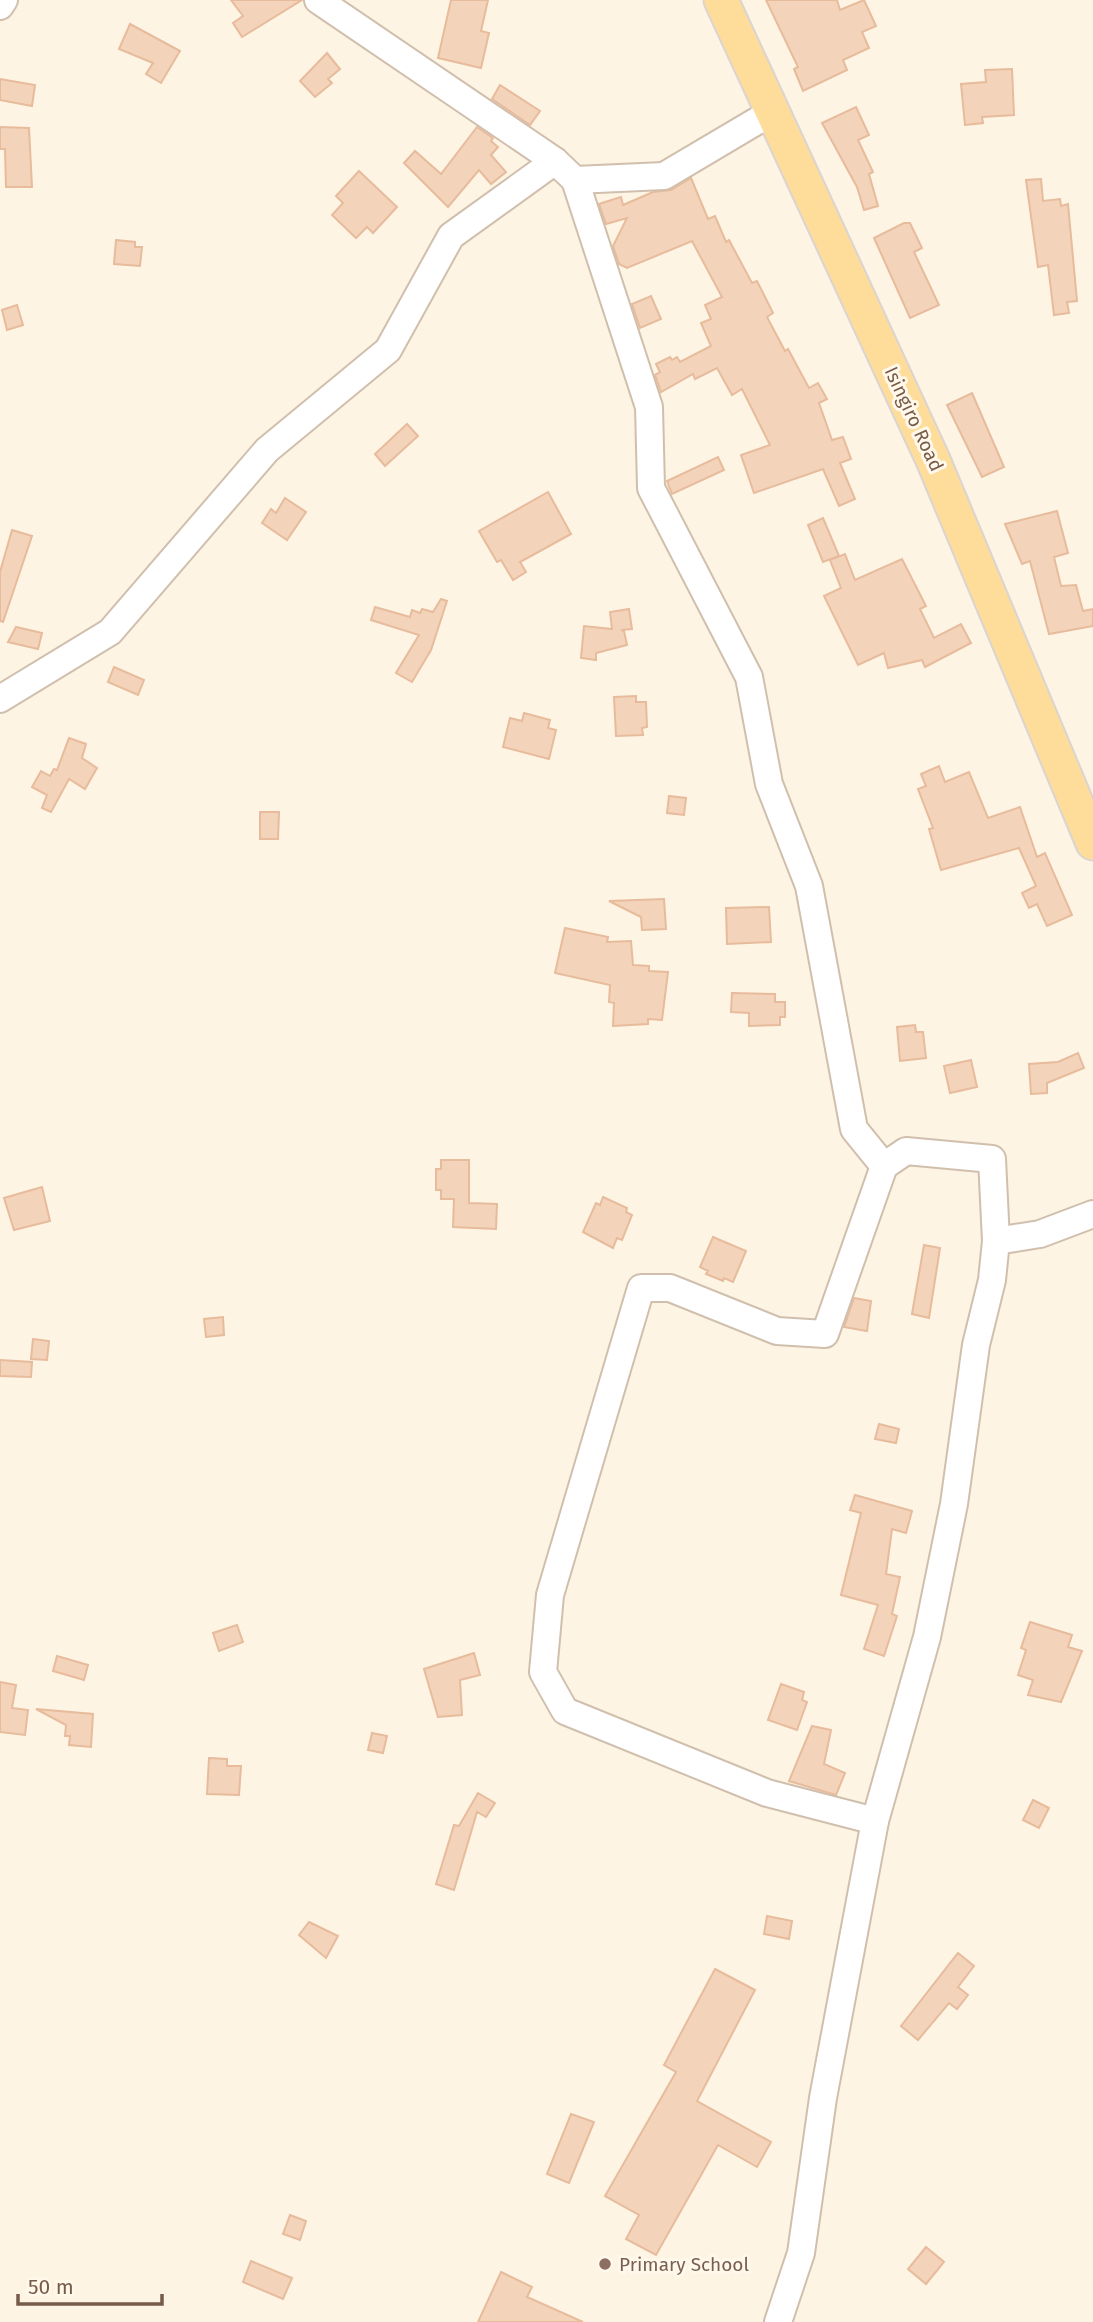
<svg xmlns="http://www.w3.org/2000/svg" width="1093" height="2322" viewBox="0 0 1093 2322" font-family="'Fira Sans',sans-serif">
	<rect width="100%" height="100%" fill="#fdf4e4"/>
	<g fill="#f3d4bb" stroke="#e7bb9b" stroke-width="2">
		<polygon points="231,0 302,0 242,37 233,23 243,16"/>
		<polygon points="451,0 488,0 481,31 489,33 481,68 438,58"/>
		<polygon points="766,0 837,0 840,10 864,0 876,26 862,32 869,48 843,60 847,70 803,91 794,69 798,67"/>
		<polygon points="130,24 180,51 161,83 146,74 153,63 119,49"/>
		<polygon points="327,53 340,69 328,79 332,83 315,97 300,81"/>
		<polygon points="1012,69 1014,115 982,117 983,123 965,125 961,84 986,82 985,70"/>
		<polygon points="0,79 35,85 32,106 0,100"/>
		<polygon points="500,85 540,111 530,125 492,99"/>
		<polygon points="856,107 869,135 858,140 873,172 869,174 878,206 864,210 857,187 822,123"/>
		<polygon points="0,127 29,128 32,187 6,187 5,149 0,149"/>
		<polygon points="477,127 493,138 491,141 498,147 491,155 506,172 491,184 479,170 448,207 404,163 415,151 441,174"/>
		<polygon points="359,171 397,207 373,233 367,227 356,238 332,215 343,203 336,196"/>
		<polygon points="691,178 708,219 715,216 726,242 729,240 752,283 757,281 773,313 767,317 785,351 788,349 809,388 818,383 827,399 819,403 832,440 843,437 851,459 840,463 855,499 839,506 823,469 754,493 741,455 770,445 742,389 732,395 717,368 695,379 693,374 661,392 655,375 660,372 656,364 670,357 672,360 677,357 680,362 711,346 701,323 711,319 705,305 722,297 692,241 627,268 619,264 613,246 627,218 606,224 599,204 621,197 623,205 653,192 671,190"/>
		<polygon points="1041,179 1043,201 1060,199 1061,206 1068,204 1077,301 1067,302 1069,313 1054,315 1048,265 1038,267 1026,180"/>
		<polygon points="904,223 910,223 922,248 914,252 939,305 910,318 874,238"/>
		<polygon points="116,240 135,242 135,247 142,247 140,266 114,264"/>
		<polygon points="651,296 661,319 640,328 632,304"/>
		<polygon points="17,305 23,325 7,330 2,310"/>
		<polygon points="972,393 1004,467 982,477 947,405"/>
		<polygon points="407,424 418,436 385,466 375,454"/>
		<polygon points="718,457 724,470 672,494 667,481"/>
		<polygon points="548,492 571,534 520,562 526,572 513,580 501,560 497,562 479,531"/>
		<polygon points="285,498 306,512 287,540 262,523 271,509 276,513"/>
		<polygon points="1057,511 1068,553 1054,557 1061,586 1076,585 1083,611 1093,609 1093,626 1049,634 1030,561 1022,564 1005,524"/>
		<polygon points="823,518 839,556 823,562 808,525"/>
		<polygon points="12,530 32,536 3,622 0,621 0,572"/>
		<polygon points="845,554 855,580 902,559 926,606 920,609 934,638 961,624 971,643 925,667 922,660 888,668 884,653 858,665 824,596 841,588 830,560"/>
		<polygon points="441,599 447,601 431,650 412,682 396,673 419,635 371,620 375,607 410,617 412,610 420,613 422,609 433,612"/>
		<polygon points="629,609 632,629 621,630 624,631 627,645 596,653 596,660 581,658 584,626 612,629 610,612"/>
		<polygon points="16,627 42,633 38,649 8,642"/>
		<polygon points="114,667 144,680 138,695 108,682"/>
		<polygon points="636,696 636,702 646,702 647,727 642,728 643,735 616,736 614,697"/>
		<polygon points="524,713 550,720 548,728 556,730 549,759 503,747 510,718 522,721"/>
		<polygon points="69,738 86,744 82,758 97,768 85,789 69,779 51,812 42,808 47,795 32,787 41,771 50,776 54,769 57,770"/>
		<polygon points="939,766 945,782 969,772 988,818 1020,807 1037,857 1045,853 1072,915 1047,926 1037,904 1029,908 1022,893 1036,886 1019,848 941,870 929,829 933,828 918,789 926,786 921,774"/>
		<polygon points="669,796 686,798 684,815 667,813"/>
		<polygon points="260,812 279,812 278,839 260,839"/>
		<polygon points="664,899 666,929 642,930 641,917 609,901"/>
		<polygon points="769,907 771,942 727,944 726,908"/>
		<polygon points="565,928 608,937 607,942 631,941 633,965 649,966 649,971 668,972 662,1020 648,1019 648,1024 613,1026 614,1003 609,1002 610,985 555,973"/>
		<polygon points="732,993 775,994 775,1002 785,1002 785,1017 780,1017 780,1025 749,1026 749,1013 731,1012"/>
		<polygon points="915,1025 916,1032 923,1032 926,1058 900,1061 897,1027"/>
		<polygon points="1078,1053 1084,1068 1047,1083 1047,1093 1031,1094 1029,1064 1058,1062"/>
		<polygon points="971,1060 977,1087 950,1093 944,1066"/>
		<polygon points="441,1160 469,1160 469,1203 497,1204 496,1229 453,1227 454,1199 441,1199 441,1190 436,1190 436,1169 441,1169"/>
		<polygon points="42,1187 50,1221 14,1230 4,1198"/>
		<polygon points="603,1197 627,1208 626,1212 632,1215 622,1240 617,1238 613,1248 583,1232 596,1203 600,1205"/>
		<polygon points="713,1237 746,1251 733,1282 724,1278 723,1281 706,1274 708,1271 700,1267"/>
		<polygon points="924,1245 940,1248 929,1318 912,1314"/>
		<polygon points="854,1298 871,1301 867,1331 844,1327"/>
		<polygon points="223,1317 224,1335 206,1337 204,1319"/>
		<polygon points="33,1339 49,1341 47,1360 31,1359"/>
		<polygon points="0,1360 32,1362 31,1377 0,1376"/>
		<polygon points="879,1424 899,1429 896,1443 875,1439"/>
		<polygon points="855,1495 912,1511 906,1533 892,1529 886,1574 900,1577 892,1614 897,1616 884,1656 864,1649 878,1605 841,1595 861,1513 850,1510"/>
		<polygon points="1030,1622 1072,1635 1068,1647 1082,1651 1061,1702 1028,1695 1033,1680 1018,1675 1026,1650 1021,1648"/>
		<polygon points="237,1625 243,1642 219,1651 213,1633"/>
		<polygon points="474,1653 480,1675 460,1680 462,1715 438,1717 424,1669"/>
		<polygon points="57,1656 88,1665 84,1680 53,1671"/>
		<polygon points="0,1682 16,1685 12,1708 28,1710 25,1735 0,1732"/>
		<polygon points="781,1684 804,1692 802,1700 807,1702 797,1730 768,1720"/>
		<polygon points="36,1709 93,1714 91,1747 69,1745 70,1736 65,1736 66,1725"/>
		<polygon points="812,1726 831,1730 824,1764 845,1773 836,1795 789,1781"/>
		<polygon points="372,1733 387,1736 383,1753 368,1750"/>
		<polygon points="209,1758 227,1759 227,1766 241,1766 239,1795 207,1794"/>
		<polygon points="478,1793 495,1803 486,1817 477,1812 454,1890 436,1884 454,1825 459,1826"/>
		<polygon points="1033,1800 1049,1808 1039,1828 1023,1820"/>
		<polygon points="767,1916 792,1921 789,1939 764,1934"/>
		<polygon points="309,1922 338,1936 326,1958 299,1935"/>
		<polygon points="958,1953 974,1966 958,1987 968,1995 957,2009 949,2003 918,2040 901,2026"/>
		<polygon points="715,1969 755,1990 697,2101 771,2142 757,2167 718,2145 656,2255 626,2239 639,2215 605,2196 676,2072 664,2065"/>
		<polygon points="571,2114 594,2122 569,2183 547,2174"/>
		<polygon points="290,2215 306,2221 300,2240 283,2234"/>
		<polygon points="926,2247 944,2262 926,2284 908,2269"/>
		<polygon points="251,2261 292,2278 283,2299 243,2282"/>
		<polygon points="501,2272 532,2287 527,2297 583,2322 478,2322"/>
	</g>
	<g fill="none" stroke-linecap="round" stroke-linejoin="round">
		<defs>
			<g id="minor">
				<polyline points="318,0 555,161 575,180 664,176 772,112"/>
				<polyline points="0,6 4,0"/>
				<polyline points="575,180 649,407 651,488 749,677 769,784 809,886 854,1129 884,1166"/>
				<polyline points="0,699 110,632 267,450 388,350 451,236 555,161"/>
				<polyline points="875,1821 767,1793 565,1711 543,1672 550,1595 641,1288 670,1288 777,1331 825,1334 884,1166 906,1151 992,1159 996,1241"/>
				<polyline points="778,2322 801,2253 823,2098 875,1821 927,1637 954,1504 976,1345 992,1280 996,1241 1040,1234 1093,1214"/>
			</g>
			<polyline id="major" points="721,0 933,460 1093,843"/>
		</defs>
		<use href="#minor" stroke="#d1bfad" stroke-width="30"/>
		<use href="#major" stroke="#dcd4d0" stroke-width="37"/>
		<use href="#minor" stroke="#fff" stroke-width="26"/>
		<use href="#major" stroke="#fedd9b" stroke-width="33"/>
	</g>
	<circle fill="#8d6e63" stroke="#fff8eb" stroke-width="2.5" cx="605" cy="2264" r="7"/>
	<g text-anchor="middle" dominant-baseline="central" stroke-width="6" stroke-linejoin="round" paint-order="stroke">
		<g font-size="19" fill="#775b49" stroke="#fff8eb">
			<text transform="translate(914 419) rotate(65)">Isingiro Road</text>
		</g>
		<g font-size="19" fill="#785e54" stroke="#fff8eb" text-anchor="start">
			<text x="619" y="2264">Primary School</text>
		</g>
	</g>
	<path d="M18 2294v10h144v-10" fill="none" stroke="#775b49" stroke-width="3.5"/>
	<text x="28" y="2294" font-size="21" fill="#775b49" stroke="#fff8eb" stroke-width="5" paint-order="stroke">50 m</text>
</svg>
